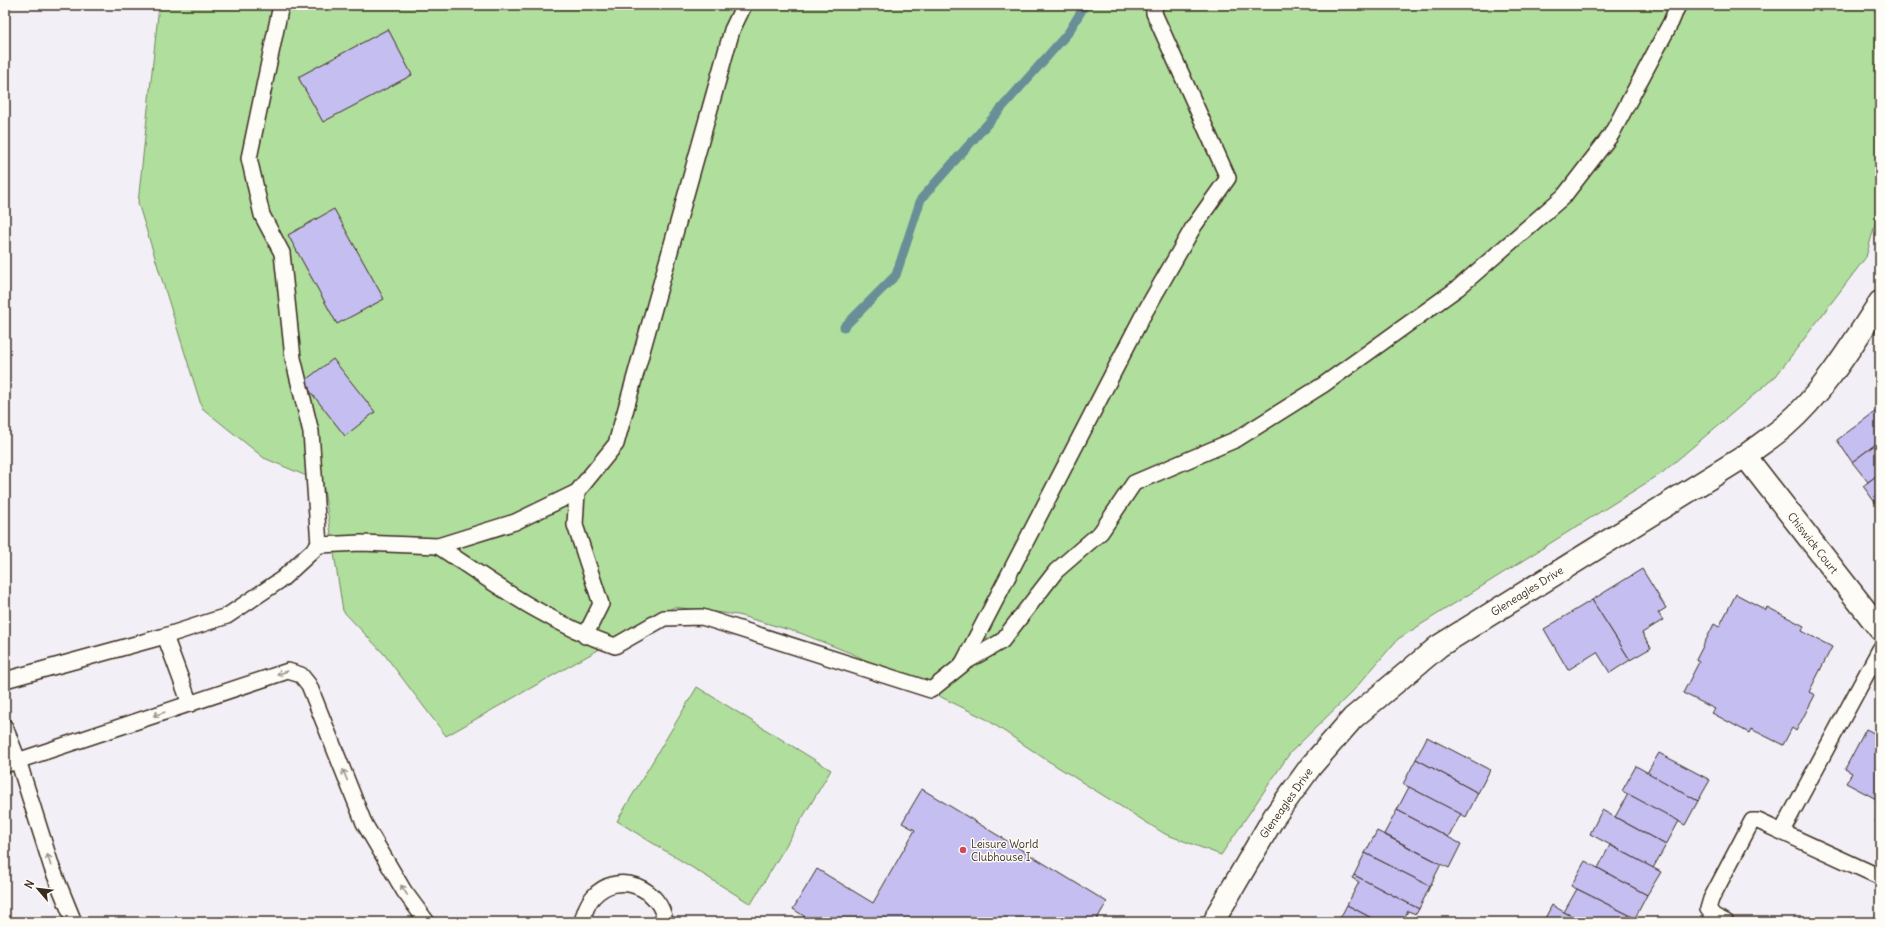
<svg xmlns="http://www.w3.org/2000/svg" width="1885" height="927" viewBox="0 0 1885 927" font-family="Delius,sans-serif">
	<rect width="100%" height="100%" fill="#f2f0f6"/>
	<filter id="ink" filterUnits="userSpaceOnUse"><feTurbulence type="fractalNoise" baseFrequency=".025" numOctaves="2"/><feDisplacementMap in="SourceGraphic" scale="8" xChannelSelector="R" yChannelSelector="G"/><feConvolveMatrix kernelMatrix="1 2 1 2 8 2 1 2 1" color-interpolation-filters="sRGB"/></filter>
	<g filter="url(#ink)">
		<g fill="#afde9d" stroke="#75845e">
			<polygon points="159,5 1880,5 1880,206 1866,257 1776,376 1662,473 1398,639 1353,691 1290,753 1221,855 1165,834 1045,759 986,719 853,654 800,633 738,615 674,607 446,736 384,654 343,611 323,483 264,458 202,408 138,203"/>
			<polygon points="697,687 831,770 751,904 617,821"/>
		</g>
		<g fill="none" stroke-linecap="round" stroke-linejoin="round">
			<polyline stroke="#688e97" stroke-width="9" points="844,327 896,275 921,199 1068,33 1085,5"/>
		</g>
		<g fill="#c5bef0" stroke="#3b2a1e">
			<polygon points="388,29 412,75 323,122 298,77"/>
			<polygon points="334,209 384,299 337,324 288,235"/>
			<polygon points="333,359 375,412 345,436 303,382"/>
			<polygon points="1880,408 1880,441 1852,462 1837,440"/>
			<polygon points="1880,441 1880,473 1868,482 1852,462"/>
			<polygon points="1880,473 1880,507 1879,508 1863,486"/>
			<polygon points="1642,569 1666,608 1658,613 1663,620 1642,633 1651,648 1630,660 1592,600"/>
			<polygon points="1736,594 1766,610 1767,607 1804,626 1802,631 1832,647 1809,692 1815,695 1796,731 1792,728 1783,745 1751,729 1749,733 1712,713 1715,709 1683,693 1699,662 1696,660 1714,624 1719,627"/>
			<polygon points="1592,600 1630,660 1610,673 1597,652 1568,670 1544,629"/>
			<polygon points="1866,729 1880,736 1880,801 1846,783 1852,773 1845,769"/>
			<polygon points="1427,737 1490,770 1478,793 1416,759"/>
			<polygon points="1659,753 1710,780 1698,801 1647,773"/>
			<polygon points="1416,759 1478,793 1466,817 1403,784"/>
			<polygon points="1636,766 1698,801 1685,825 1622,791"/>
			<polygon points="1409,787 1461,814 1448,837 1397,810"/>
			<polygon points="922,789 1107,902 1095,922 813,922 793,909 817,869 873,903 915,830 902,823"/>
			<polygon points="1628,794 1679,821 1666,845 1615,817"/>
			<polygon points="1397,810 1461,844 1449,868 1384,834"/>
			<polygon points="1602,810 1666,845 1653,868 1590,834"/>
			<polygon points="1880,812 1880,825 1875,822"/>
			<polygon points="1377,831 1441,864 1430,886 1365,853"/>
			<polygon points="1610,845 1661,872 1647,895 1598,868"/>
			<polygon points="1365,853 1430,886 1419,909 1354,875"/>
			<polygon points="1585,861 1647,895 1635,918 1571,886"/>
			<polygon points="1354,875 1419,909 1416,914 1408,911 1402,922 1379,922 1347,905 1359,882 1352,878"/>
			<polygon points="1577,889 1629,915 1626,922 1583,922 1564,912"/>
			<polygon points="1347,905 1379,922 1338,922"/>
			<polygon points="1552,905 1564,912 1583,922 1543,922"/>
		</g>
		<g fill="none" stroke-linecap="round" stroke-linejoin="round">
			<defs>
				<g id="service">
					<polyline points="281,5 249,158 262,215 282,253 293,358 311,432 319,545 361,543 438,546 515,522 577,492 616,444 732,30 744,5"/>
					<polyline points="577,492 575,525 601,604 585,636"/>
					<path d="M438,546C496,585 548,623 615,646L664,618L702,617L931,690L962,665L1142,317L1194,226L1228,178L1154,13L1155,5"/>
					<polyline points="165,636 227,616 282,579 319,545"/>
					<polyline points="962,664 1002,641 1056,571 1101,532 1134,483 1237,439 1323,385 1458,288 1564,196 1611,135 1671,22 1678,5"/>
					<polyline points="5,680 165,636 190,704"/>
					<polyline points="5,727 18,760 52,868 74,922"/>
					<polyline points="5,765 288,671 301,675 309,685 364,823 404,891 427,922"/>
					<polyline points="1782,831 1880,649"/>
					<path d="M582,922C584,913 587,904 593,897C618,869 661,888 665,922"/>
					<polyline points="1726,922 1714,916 1708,909 1711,899 1752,821 1758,821 1880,877"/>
				</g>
				<polyline id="minor" points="1745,456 1880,629"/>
				<path id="tertiary" d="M1215,922L1218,913L1274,817L1311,766L1353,718L1439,646L1745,456C1758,446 1772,437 1785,426C1824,392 1852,345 1880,302"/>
			</defs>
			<use href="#service" stroke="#3b2a1e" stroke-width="18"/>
			<use href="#minor" stroke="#3b2a1e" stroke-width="25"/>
			<use href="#tertiary" stroke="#3b2a1e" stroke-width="25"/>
			<use href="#service" stroke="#fdfcf7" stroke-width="15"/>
			<use href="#minor" stroke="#fdfcf7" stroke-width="22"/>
			<use href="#tertiary" stroke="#fdfcf7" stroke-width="22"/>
		</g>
		<defs><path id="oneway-shaft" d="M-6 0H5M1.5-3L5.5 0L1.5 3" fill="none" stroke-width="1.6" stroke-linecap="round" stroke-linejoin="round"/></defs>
		<g stroke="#9c938a">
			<use href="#oneway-shaft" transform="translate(282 673) rotate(161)"/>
			<use href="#oneway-shaft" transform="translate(159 714) rotate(162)"/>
			<use href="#oneway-shaft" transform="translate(345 775) rotate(-112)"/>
			<use href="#oneway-shaft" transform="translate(49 860) rotate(-107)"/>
			<use href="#oneway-shaft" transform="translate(404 890) rotate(-123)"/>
		</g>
	</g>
	<circle fill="#d1495b" stroke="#fdfcf7" stroke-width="1.5" cx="963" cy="850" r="4"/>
	<g text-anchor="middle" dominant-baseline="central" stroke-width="3" stroke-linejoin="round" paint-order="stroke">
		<g font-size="11" fill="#3b2a1e" stroke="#fdfcf7">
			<text transform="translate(1813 543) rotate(52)">Chiswick Court</text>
			<text transform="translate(1527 591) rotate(-32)">Gleneagles Drive</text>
			<text transform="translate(1286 803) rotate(-55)">Gleneagles Drive</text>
		</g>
		<g font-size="11" fill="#3b2a1e" stroke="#fdfcf7" text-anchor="start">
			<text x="971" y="844">Leisure World<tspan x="971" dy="13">Clubhouse I</tspan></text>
		</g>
	</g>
	<rect width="1885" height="927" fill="none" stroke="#fdfcf7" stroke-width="20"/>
	<rect x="10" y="10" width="1865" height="907" fill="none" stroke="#3b2a1e" stroke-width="1.5" filter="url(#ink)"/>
	<g transform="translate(38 889) rotate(298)" stroke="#fdfcf7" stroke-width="3" paint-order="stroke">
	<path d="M0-3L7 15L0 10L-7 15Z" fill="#3b2a1e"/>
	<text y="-6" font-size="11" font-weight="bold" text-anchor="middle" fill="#3b2a1e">N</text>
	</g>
</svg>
